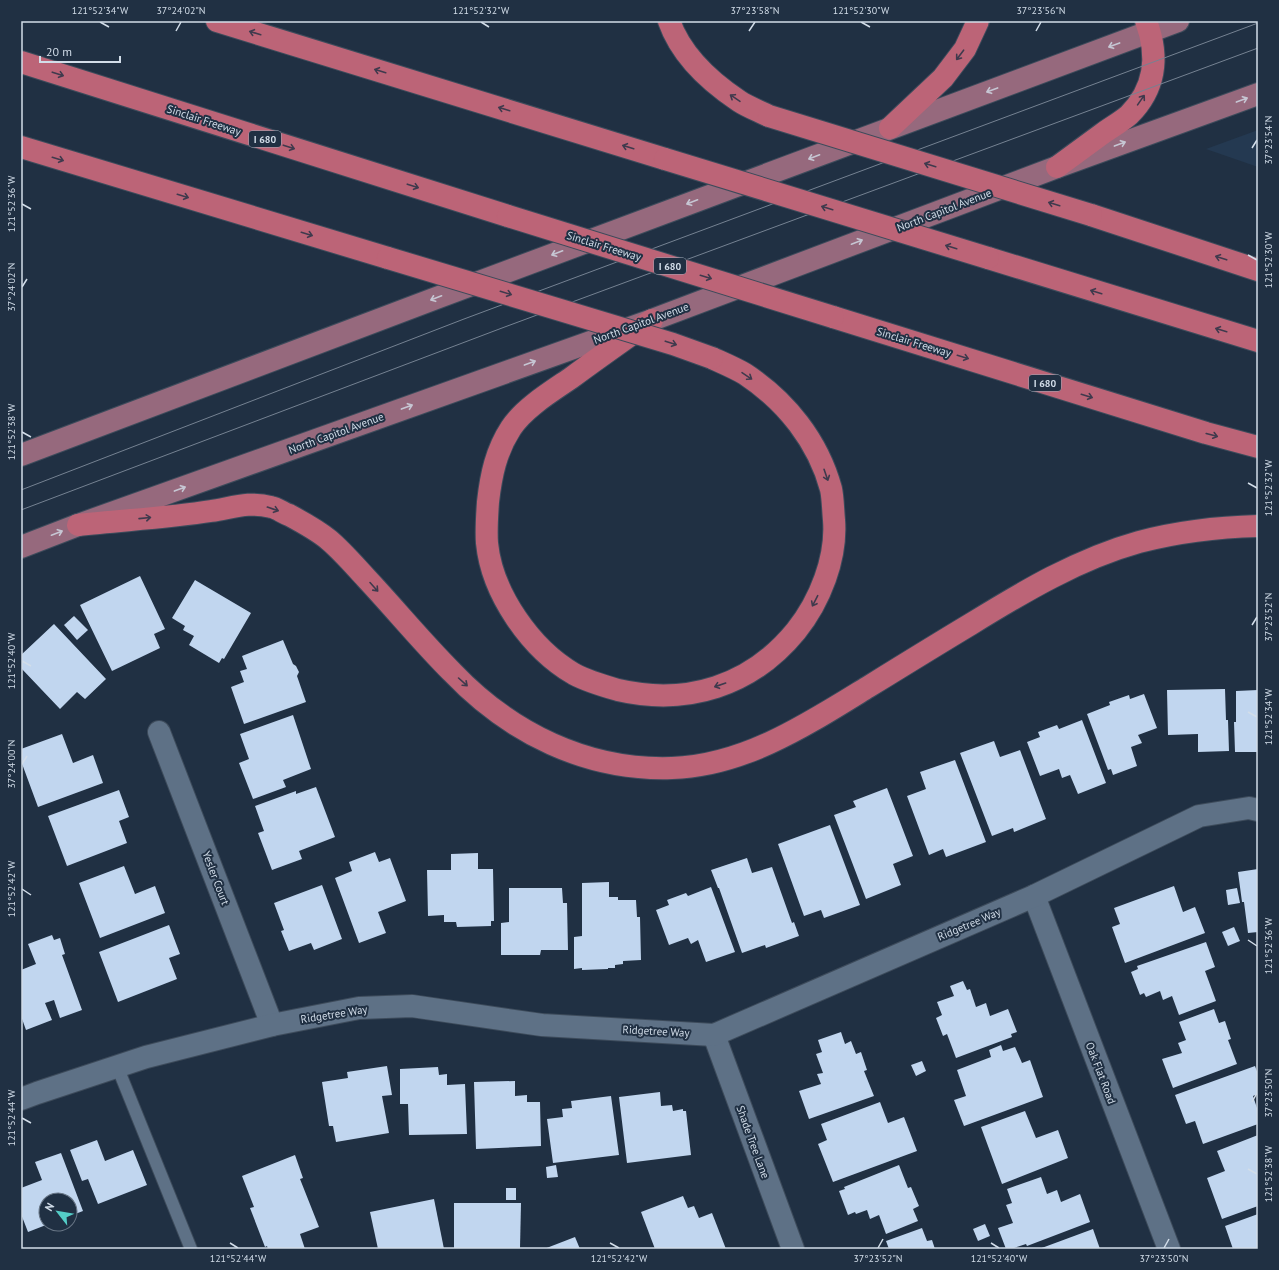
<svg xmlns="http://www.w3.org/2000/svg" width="1279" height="1270" viewBox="0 0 1279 1270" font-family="'PT Sans',sans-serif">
	<rect width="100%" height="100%" fill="#203043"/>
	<polygon fill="#243951" points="1258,130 1258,167 1206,149"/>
	<g fill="#c1d6ef">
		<polygon points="140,576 165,629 154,634 160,648 112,671 80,605"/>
		<polygon points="195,580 251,613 224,659 222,658 219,663 189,645 194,636 183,630 185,626 172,618"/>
		<polygon points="74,616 88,630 77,640 64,625"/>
		<polygon points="54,624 106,679 85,699 77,692 60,709 21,668 21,655"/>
		<polygon points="283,640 293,664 296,666 299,672 297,676 306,702 244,724 231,687 244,682 240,671 247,669 242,656"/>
		<polygon points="1225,689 1226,720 1228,720 1229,751 1198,752 1198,734 1168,735 1167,690"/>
		<polygon points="1258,690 1258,752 1235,752 1234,722 1236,722 1236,691"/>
		<polygon points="1144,694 1157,728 1138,735 1142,743 1131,747 1137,766 1113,775 1111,769 1108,770 1087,714 1110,705 1109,702 1129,695 1130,699"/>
		<polygon points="293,715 311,769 283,780 286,787 253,799 239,763 249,759 240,734"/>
		<polygon points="1082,720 1106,783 1078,794 1070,775 1062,778 1059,769 1040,776 1027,742 1040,737 1038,732 1057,725 1059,729"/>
		<polygon points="62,734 73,763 93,755 103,783 38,807 21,761 21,749"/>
		<polygon points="994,741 1000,757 1020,750 1046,819 1014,832 1013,828 992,836 960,753"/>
		<polygon points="955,760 986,842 946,857 943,849 929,855 907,796 926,789 920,772"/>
		<polygon points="316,787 335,837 299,851 302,859 272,870 258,833 264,831 255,806 296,791 296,794"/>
		<polygon points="887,788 913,856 893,864 901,885 866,899 834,815 856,807 853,801"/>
		<polygon points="119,790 129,817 119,821 127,843 67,866 48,816"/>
		<polygon points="830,825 860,905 824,918 821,910 804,916 778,844"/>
		<polygon points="375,852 379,862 390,858 406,901 378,912 386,933 359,943 335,878 352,871 349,862"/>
		<polygon points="478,853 478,869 493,869 494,921 491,921 491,926 457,927 456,922 444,922 444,915 428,916 427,870 451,870 451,854"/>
		<polygon points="747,858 752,873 772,867 792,923 794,922 799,936 766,948 765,945 742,953 719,888 718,888 711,870"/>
		<polygon points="124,866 135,894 155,886 165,913 100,938 79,883"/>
		<polygon points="1258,869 1258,932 1248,933 1244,902 1242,902 1238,872"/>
		<polygon points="609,882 609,897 618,897 618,900 636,900 637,917 640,917 641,960 623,961 623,964 615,965 615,968 608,968 608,969 582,970 582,968 574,969 574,937 582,936 582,883"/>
		<polygon points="322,885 342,939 314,950 311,943 289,951 281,931 284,930 274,903"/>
		<polygon points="1174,886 1183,912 1195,907 1205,933 1125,963 1112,927 1120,924 1114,908"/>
		<polygon points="711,887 735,952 706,962 698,940 691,944 688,938 669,945 656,910 669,905 667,900 686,893 688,896"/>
		<polygon points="509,888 562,888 563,903 567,903 568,950 541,950 540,955 501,955 501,923 509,922"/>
		<polygon points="1237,888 1240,903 1228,905 1226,890"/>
		<polygon points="169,925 180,954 169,958 177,979 118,1002 99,952"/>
		<polygon points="1234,927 1240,941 1228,946 1222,932"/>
		<polygon points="52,935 54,940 60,938 65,954 62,955 82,1010 60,1018 54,1000 45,1003 52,1020 26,1030 21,1016 21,970 36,964 28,944"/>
		<polygon points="1206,942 1215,967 1205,971 1216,1001 1179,1015 1172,996 1163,1000 1160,991 1146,997 1144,993 1140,995 1131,972 1138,969 1137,966"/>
		<polygon points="963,981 967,990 970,989 976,1007 986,1003 990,1016 1008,1009 1017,1032 1011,1034 1012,1037 956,1058 947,1034 943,1036 936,1018 942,1015 937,1002 954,996 950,986"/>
		<polygon points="1214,1009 1219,1023 1225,1021 1231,1039 1228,1040 1237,1064 1173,1088 1162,1059 1182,1053 1178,1043 1186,1040 1179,1022"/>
		<polygon points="841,1032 845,1044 851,1041 856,1054 861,1052 867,1070 864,1071 874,1096 809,1119 799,1091 821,1084 817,1074 823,1073 816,1054 822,1052 818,1040"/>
		<polygon points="1001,1045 1003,1051 1015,1047 1022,1063 1030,1060 1043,1097 964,1126 954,1100 966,1096 957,1070 991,1057 989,1050"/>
		<polygon points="922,1061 926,1071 916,1076 911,1065"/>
		<polygon points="387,1066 392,1095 382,1096 389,1133 336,1142 333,1126 329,1126 322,1082 348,1078 347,1072"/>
		<polygon points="1255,1066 1258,1074 1258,1094 1253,1096 1258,1111 1258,1124 1203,1144 1195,1121 1186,1124 1175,1095"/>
		<polygon points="438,1067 439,1075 447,1074 447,1085 465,1084 467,1134 409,1135 408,1104 400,1104 400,1069"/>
		<polygon points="515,1081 515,1096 527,1095 527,1102 540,1102 541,1146 476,1149 474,1082"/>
		<polygon points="660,1092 661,1106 672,1105 673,1111 683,1109 683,1111 686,1111 691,1155 627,1163 619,1097"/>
		<polygon points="611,1096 619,1155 553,1163 547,1119 563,1117 562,1109 572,1108 571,1101"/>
		<polygon points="880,1102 888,1123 904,1117 917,1151 833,1182 818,1144 827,1140 821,1124"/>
		<polygon points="1025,1111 1036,1138 1058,1130 1068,1158 1002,1184 981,1127"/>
		<polygon points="1258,1135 1258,1206 1222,1219 1207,1178 1225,1171 1217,1151"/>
		<polygon points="97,1140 105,1161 133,1150 147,1185 98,1204 88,1179 82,1181 70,1150"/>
		<polygon points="61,1153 83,1211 70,1216 70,1200 46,1200 46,1225 28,1232 21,1214 21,1188 42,1180 35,1162"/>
		<polygon points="295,1155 303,1178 300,1179 319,1227 300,1234 305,1249 268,1249 267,1246 265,1247 250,1208 254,1207 242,1176"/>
		<polygon points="556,1165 558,1177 547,1178 546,1167"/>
		<polygon points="899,1165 908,1188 911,1187 919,1206 913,1209 918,1221 886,1234 879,1215 870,1219 867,1210 856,1214 855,1212 848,1215 839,1191 845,1189 844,1187"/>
		<polygon points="1041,1177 1047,1194 1057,1190 1061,1202 1080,1194 1090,1222 1027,1246 1026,1244 1011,1249 1006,1249 998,1228 1013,1223 1006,1205 1012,1203 1007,1189"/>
		<rect x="506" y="1188" width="10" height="12"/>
		<polygon points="683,1196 688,1208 694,1206 699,1218 712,1213 726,1249 655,1249 641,1212"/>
		<polygon points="434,1199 444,1249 378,1249 370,1212"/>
		<polygon points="454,1203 521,1203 520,1248 454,1249"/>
		<polygon points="1258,1214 1258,1249 1233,1249 1225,1226"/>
		<polygon points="985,1224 990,1236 978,1241 973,1229"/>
		<polygon points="922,1228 927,1241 932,1240 935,1249 889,1249 886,1241"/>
		<polygon points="1093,1229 1100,1249 1039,1249"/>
		<polygon points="575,1237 580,1249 544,1249"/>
	</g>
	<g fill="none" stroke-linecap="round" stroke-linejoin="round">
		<defs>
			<polyline id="service" points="117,1066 191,1249"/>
			<g id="minor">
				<polyline points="159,732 272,1025"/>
				<polyline points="1034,896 1169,1249"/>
				<polyline points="714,1035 793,1249"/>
				<polyline points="21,1099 37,1093 146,1057 272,1025 359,1008 412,1006 542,1025 714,1035 1034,896 1199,816 1249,808 1258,810"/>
			</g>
			<g id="primary">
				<polyline points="21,455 439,297 1178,21"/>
				<polyline points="21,547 78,525 652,320 1057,167 1258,94"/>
			</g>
			<g id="motorway">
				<polyline points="217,21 665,159"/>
				<path d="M669,21C681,55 709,81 739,101C748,107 759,111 769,116"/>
				<polyline points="21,62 508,216"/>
				<polyline points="890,128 943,78 965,49 978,21"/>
				<polyline points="21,147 388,258"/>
				<path d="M1057,167C1072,156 1087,145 1102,134C1110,128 1121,122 1129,115C1156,88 1159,56 1146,21"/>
				<polyline points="1091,215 1258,270"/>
				<polyline points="988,258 1258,341"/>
				<polyline points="833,317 1206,433 1258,447"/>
				<path d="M652,320C625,339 598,358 571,378C552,391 524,408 511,428C496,451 491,475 488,502C487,516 486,530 487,543C492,594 531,649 574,674C587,681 604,686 618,690C687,706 751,686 796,631C820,601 837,558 834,520C833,510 833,498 831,489C818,441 786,401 745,374C735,368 723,363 712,358"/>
				<path d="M78,525C122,520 167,518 211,511C232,508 249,501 271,507C277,508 283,513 289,515C302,522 317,530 329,540C342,551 354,565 366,578C395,609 422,642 452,672C510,733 587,771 672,768C744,766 808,724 868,687C902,666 936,645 971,624C1023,592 1078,559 1139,542C1177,532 1219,527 1258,526"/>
			</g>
		</defs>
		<use href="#service" stroke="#3d4b5b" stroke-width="14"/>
		<use href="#minor" stroke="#3d4b5b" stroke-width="24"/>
		<use href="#primary" stroke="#3d4b5b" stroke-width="24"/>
		<use href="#motorway" stroke="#3d4b5b" stroke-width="24"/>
		<use href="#service" stroke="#5e7186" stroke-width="12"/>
		<use href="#minor" stroke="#5e7186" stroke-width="22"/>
		<use href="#primary" stroke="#96697d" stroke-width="22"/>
		<use href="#motorway" stroke="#bc6477" stroke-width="22"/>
		<g stroke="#758292" stroke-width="1">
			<polyline points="21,490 464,319 1258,23"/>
			<polyline points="21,510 502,328 1258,48"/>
		</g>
		<defs>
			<g id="motorway-bridge">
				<polyline points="769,116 1091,215"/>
				<polyline points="665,159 988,258"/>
				<polyline points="508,216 833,317"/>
				<polyline points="388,258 673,344 712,358"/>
			</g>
		</defs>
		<use href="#motorway-bridge" stroke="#3d4b5b" stroke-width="24" stroke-linecap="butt"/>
		<use href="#motorway-bridge" stroke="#bc6477" stroke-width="22"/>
	</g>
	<defs><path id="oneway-shaft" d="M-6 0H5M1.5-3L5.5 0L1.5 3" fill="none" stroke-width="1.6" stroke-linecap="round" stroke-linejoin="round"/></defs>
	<g stroke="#3f3a4d">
		<use href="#oneway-shaft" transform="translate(255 33) rotate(-163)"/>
		<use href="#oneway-shaft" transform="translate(960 55) rotate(127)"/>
		<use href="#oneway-shaft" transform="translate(380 71) rotate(-163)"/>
		<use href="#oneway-shaft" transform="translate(58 74) rotate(18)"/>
		<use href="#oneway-shaft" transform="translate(735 98) rotate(-146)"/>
		<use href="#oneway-shaft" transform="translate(1141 100) rotate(-55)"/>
		<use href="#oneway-shaft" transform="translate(504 109) rotate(-163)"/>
		<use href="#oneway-shaft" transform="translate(289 147) rotate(18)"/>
		<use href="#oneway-shaft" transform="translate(628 147) rotate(-163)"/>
		<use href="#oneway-shaft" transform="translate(58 159) rotate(17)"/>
		<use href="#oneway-shaft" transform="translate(930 165) rotate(-163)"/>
		<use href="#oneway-shaft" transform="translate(413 186) rotate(18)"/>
		<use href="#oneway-shaft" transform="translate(183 196) rotate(17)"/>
		<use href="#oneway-shaft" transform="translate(1054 204) rotate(-163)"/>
		<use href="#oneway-shaft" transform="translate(827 208) rotate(-163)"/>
		<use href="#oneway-shaft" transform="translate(307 234) rotate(17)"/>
		<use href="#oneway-shaft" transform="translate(951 247) rotate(-163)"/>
		<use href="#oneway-shaft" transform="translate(1221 258) rotate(-162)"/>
		<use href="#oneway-shaft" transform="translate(706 277) rotate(17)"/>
		<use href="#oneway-shaft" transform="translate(1096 292) rotate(-163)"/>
		<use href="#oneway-shaft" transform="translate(506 293) rotate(17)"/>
		<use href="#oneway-shaft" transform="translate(1221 330) rotate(-163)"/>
		<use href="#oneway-shaft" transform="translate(671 343) rotate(18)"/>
		<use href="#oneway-shaft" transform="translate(963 357) rotate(17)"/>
		<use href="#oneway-shaft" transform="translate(747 376) rotate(34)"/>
		<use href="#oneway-shaft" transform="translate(1087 396) rotate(17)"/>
		<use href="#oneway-shaft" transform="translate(1212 435) rotate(15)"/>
		<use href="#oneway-shaft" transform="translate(826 475) rotate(71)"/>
		<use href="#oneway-shaft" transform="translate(273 509) rotate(19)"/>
		<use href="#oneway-shaft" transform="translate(145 518) rotate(-6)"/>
		<use href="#oneway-shaft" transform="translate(374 587) rotate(48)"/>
		<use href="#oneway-shaft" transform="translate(815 601) rotate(117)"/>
		<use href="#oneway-shaft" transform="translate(463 682) rotate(42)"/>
		<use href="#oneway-shaft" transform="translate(720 685) rotate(161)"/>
	</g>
	<g stroke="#c6c6d3">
		<use href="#oneway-shaft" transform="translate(1114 45) rotate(160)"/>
		<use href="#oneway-shaft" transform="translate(992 90) rotate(160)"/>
		<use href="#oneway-shaft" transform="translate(1242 100) rotate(-20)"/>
		<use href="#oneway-shaft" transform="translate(1120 144) rotate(-20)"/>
		<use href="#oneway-shaft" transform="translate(814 157) rotate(159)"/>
		<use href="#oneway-shaft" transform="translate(692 202) rotate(159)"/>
		<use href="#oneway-shaft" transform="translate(857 242) rotate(-21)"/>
		<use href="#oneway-shaft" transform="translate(557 253) rotate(159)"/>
		<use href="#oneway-shaft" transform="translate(436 298) rotate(159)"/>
		<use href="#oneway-shaft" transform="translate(530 363) rotate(-20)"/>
		<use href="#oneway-shaft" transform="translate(407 407) rotate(-20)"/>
		<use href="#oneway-shaft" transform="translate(180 489) rotate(-20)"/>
		<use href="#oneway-shaft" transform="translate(57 533) rotate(-21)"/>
	</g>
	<path fill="none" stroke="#d2dde9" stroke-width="1.5" d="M100,22L109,27M481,22L489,27M861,22L870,27M176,31L181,22M749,31L755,22M1036,31L1041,22M1252,148L1257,140M22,204L31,209M1248,255L1257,260M22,287L27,279M22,432L31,437M1248,483L1257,488M1252,625L1257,617M22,661L31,666M1248,712L1257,717M22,764L27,756M22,889L31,895M1248,940L1257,946M1252,1102L1257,1093M22,1118L31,1123M1248,1169L1257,1174M230,1243L238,1248M610,1243L619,1248M991,1243L999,1248M878,1248L883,1239M1164,1248L1169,1239"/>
	<g text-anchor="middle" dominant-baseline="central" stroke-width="4" stroke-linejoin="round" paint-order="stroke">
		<g fill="#203043" stroke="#9da9b7" stroke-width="1">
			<rect x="249" y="131" width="32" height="16" rx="3"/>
			<rect x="654" y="258" width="32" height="16" rx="3"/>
			<rect x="1029" y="375" width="32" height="16" rx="3"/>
		</g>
		<g font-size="10" font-weight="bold" fill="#d2dde9">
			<text x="265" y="139">I 680</text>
			<text x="670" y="266">I 680</text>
			<text x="1045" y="383">I 680</text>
		</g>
		<g font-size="11" fill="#d2dde9" stroke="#203043">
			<text transform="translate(204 120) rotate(18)">Sinclair Freeway</text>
			<text transform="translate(944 210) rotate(-21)">North Capitol Avenue</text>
			<text transform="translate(604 246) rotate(17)">Sinclair Freeway</text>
			<text transform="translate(641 323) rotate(-20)">North Capitol Avenue</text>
			<text transform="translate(914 342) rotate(17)">Sinclair Freeway</text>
			<text transform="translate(336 433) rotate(-20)">North Capitol Avenue</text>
			<text transform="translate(216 878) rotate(69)">Yesler Court</text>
			<text transform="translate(969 924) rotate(-23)">Ridgetree Way</text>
			<text transform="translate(334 1014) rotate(-9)">Ridgetree Way</text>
			<text transform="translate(656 1031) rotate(3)">Ridgetree Way</text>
			<text transform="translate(1101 1073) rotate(69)">Oak Flat Road</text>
			<text transform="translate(753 1142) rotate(70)">Shade Tree Lane</text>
		</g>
	</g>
	<rect width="1279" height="1270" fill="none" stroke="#203043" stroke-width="44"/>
	<g transform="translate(58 1212) rotate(301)"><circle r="19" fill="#203043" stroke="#677585"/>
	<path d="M0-3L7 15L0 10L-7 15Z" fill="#54cdc7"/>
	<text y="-6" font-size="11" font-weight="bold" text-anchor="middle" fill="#d2dde9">N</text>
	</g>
	<path d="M40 56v6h80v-6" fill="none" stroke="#d2dde9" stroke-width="2"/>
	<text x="46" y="56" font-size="12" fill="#d2dde9" stroke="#203043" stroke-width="3" paint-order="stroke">20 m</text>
	<rect x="22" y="22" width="1235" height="1226" fill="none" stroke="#d2dde9" stroke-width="1.5"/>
	<g font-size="10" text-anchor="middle" fill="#d2dde9">
		<text x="100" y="14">121°52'34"W</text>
		<text x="181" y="14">37°24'02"N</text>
		<text x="481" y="14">121°52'32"W</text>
		<text x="755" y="14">37°23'58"N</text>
		<text x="861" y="14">121°52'30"W</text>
		<text x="1041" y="14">37°23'56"N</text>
		<text transform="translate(1268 140) rotate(-90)" y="4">37°23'54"N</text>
		<text transform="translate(11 204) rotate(-90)" y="4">121°52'36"W</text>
		<text transform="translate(1268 260) rotate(-90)" y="4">121°52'30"W</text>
		<text transform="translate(11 287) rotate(-90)" y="4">37°24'02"N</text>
		<text transform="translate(11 432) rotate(-90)" y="4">121°52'38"W</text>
		<text transform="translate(1268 488) rotate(-90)" y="4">121°52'32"W</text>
		<text transform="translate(1268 617) rotate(-90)" y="4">37°23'52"N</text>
		<text transform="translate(11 661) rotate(-90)" y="4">121°52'40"W</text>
		<text transform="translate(1268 717) rotate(-90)" y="4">121°52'34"W</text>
		<text transform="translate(11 764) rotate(-90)" y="4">37°24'00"N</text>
		<text transform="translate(11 889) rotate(-90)" y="4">121°52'42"W</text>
		<text transform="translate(1268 946) rotate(-90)" y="4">121°52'36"W</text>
		<text transform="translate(1268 1093) rotate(-90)" y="4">37°23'50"N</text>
		<text transform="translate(11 1118) rotate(-90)" y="4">121°52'44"W</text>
		<text transform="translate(1268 1174) rotate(-90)" y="4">121°52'38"W</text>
		<text x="238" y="1262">121°52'44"W</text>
		<text x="619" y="1262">121°52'42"W</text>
		<text x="878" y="1262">37°23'52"N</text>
		<text x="999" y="1262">121°52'40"W</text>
		<text x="1164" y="1262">37°23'50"N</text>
	</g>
</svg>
